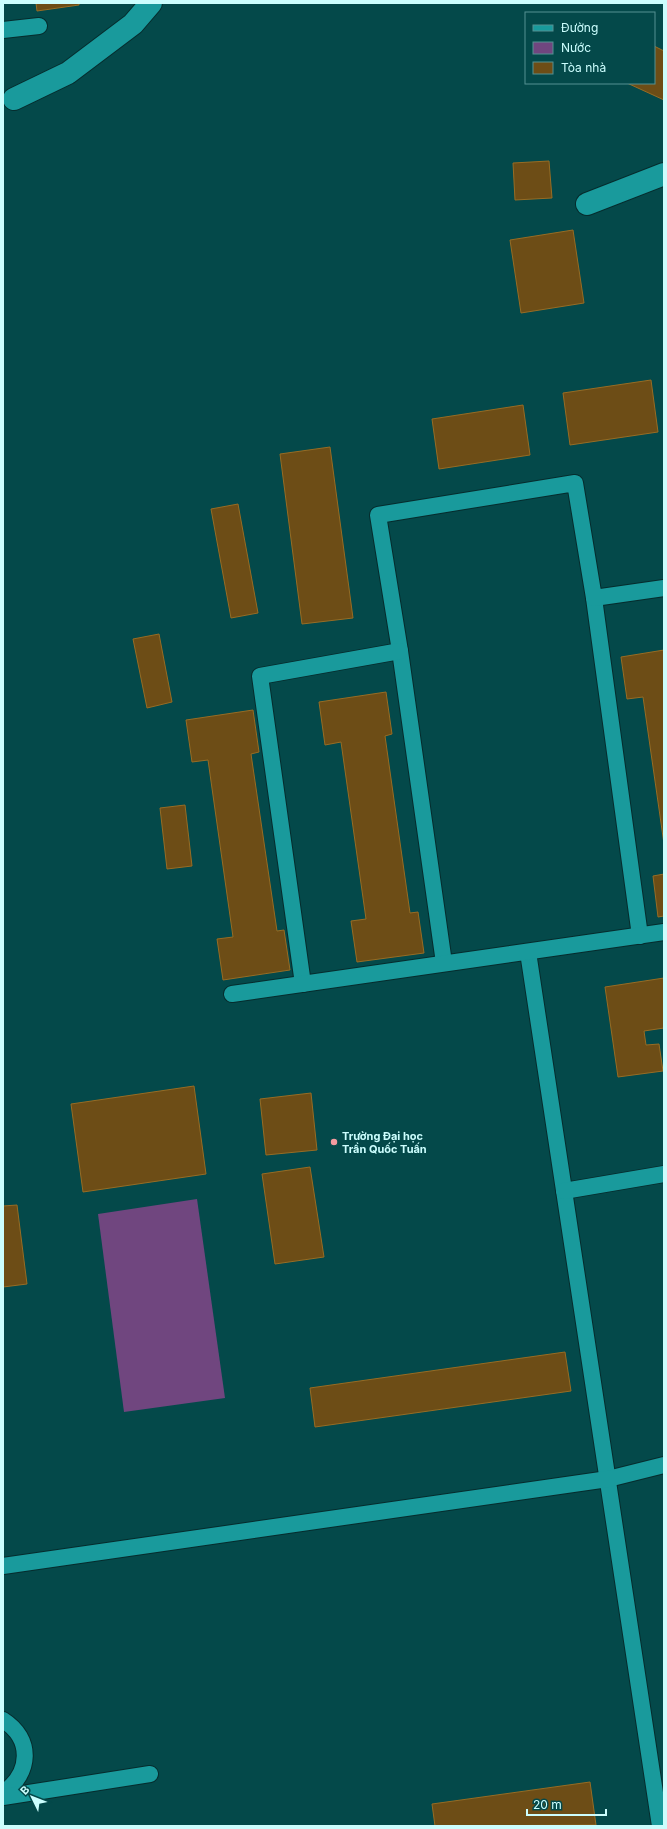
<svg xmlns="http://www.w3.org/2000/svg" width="667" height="1829" viewBox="0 0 667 1829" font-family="Inter,sans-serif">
	<rect width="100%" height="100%" fill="#04494a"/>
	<polygon fill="#70467f" points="197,1199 225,1398 124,1412 98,1214"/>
	<g fill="#6d4d16" stroke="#976c24">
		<polygon points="36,3 79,3 79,5 37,11"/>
		<polygon points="654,46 664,51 664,100 627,83 654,83"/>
		<polygon points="549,161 552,198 515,200 513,163"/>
		<polygon points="573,230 584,303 521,313 510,240"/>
		<polygon points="651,380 658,432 570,445 563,393"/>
		<polygon points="523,405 530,455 439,469 432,419"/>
		<polygon points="330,447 353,618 302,624 280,454"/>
		<polygon points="238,504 258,613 231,618 211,509"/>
		<polygon points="159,634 172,702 147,708 133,639"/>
		<polygon points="664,650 664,844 643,697 627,699 621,657"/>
		<polygon points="386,692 392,734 385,736 410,913 418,912 424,953 357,962 351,921 366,919 341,742 325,745 319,702"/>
		<polygon points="253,710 259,752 251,754 277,931 284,930 290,970 223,980 217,939 233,937 208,760 192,762 186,720"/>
		<polygon points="185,805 192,866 167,869 160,808"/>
		<polygon points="664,874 664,916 658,917 653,876"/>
		<polygon points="664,978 664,1028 644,1031 646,1045 659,1044 663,1071 618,1077 605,987"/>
		<polygon points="194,1086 206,1174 83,1192 71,1104"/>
		<polygon points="311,1093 317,1150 266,1155 260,1099"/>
		<polygon points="310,1167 324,1257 275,1264 262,1174"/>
		<polygon points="17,1205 27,1284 3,1287 3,1206"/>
		<polygon points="565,1352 571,1391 315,1427 310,1388"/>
		<polygon points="590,1782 596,1825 435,1826 432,1804"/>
	</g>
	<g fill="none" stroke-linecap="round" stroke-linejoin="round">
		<defs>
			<g id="service">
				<polyline points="3,30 39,26"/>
				<polyline points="594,598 640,936"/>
				<polyline points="528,952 660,1826"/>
				<polyline points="444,963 400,651 378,515 575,483 594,598 664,588"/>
				<polyline points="303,984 260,676 400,651"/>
				<polyline points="232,994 664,932"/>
				<polyline points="564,1191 664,1174"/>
				<polyline points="3,1566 608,1479 664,1465"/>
				<path d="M3,1720C33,1739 31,1773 3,1793"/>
				<polyline points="3,1797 150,1774"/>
			</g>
			<g id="minor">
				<polyline points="14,99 68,73 133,24 151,3"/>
				<polyline points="587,204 664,174"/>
			</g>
		</defs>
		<use href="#service" stroke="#062c2d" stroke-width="18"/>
		<use href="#minor" stroke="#062c2d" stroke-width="24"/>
		<use href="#service" stroke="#199a9c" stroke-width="16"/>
		<use href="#minor" stroke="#199a9c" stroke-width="22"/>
	</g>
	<circle fill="#f49b9f" stroke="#04494a" stroke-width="1.5" cx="334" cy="1142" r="4"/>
	<g text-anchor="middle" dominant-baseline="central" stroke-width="3" stroke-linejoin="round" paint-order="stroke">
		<g font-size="11" font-weight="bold" fill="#ccfefe" stroke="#04494a" text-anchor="start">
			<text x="342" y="1136">Trường Đại học<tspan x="342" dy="13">Trần Quốc Tuấn</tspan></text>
		</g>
	</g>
	<rect width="667" height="1829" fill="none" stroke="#ccfefe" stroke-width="8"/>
	<rect x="525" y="12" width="130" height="72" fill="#04494a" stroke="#549192"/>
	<rect x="533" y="25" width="20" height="6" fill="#199a9c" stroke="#549192"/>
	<text x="561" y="32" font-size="12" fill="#ccfefe">Đường</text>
	<rect x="533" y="42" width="20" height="12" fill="#70467f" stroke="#549192"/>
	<text x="561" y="52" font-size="12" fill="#ccfefe">Nước</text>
	<rect x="533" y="62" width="20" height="12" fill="#6d4d16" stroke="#549192"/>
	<text x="561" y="72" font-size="12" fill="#ccfefe">Tòa nhà</text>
	<g transform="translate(32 1797) rotate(313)" stroke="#04494a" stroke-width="3" paint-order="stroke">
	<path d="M0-3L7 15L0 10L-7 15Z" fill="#ccfefe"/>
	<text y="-6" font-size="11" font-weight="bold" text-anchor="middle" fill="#ccfefe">B</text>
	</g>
	<path d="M527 1809v6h79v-6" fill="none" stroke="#ccfefe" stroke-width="2"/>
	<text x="533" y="1809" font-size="12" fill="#ccfefe" stroke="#04494a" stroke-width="3" paint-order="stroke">20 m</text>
</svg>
